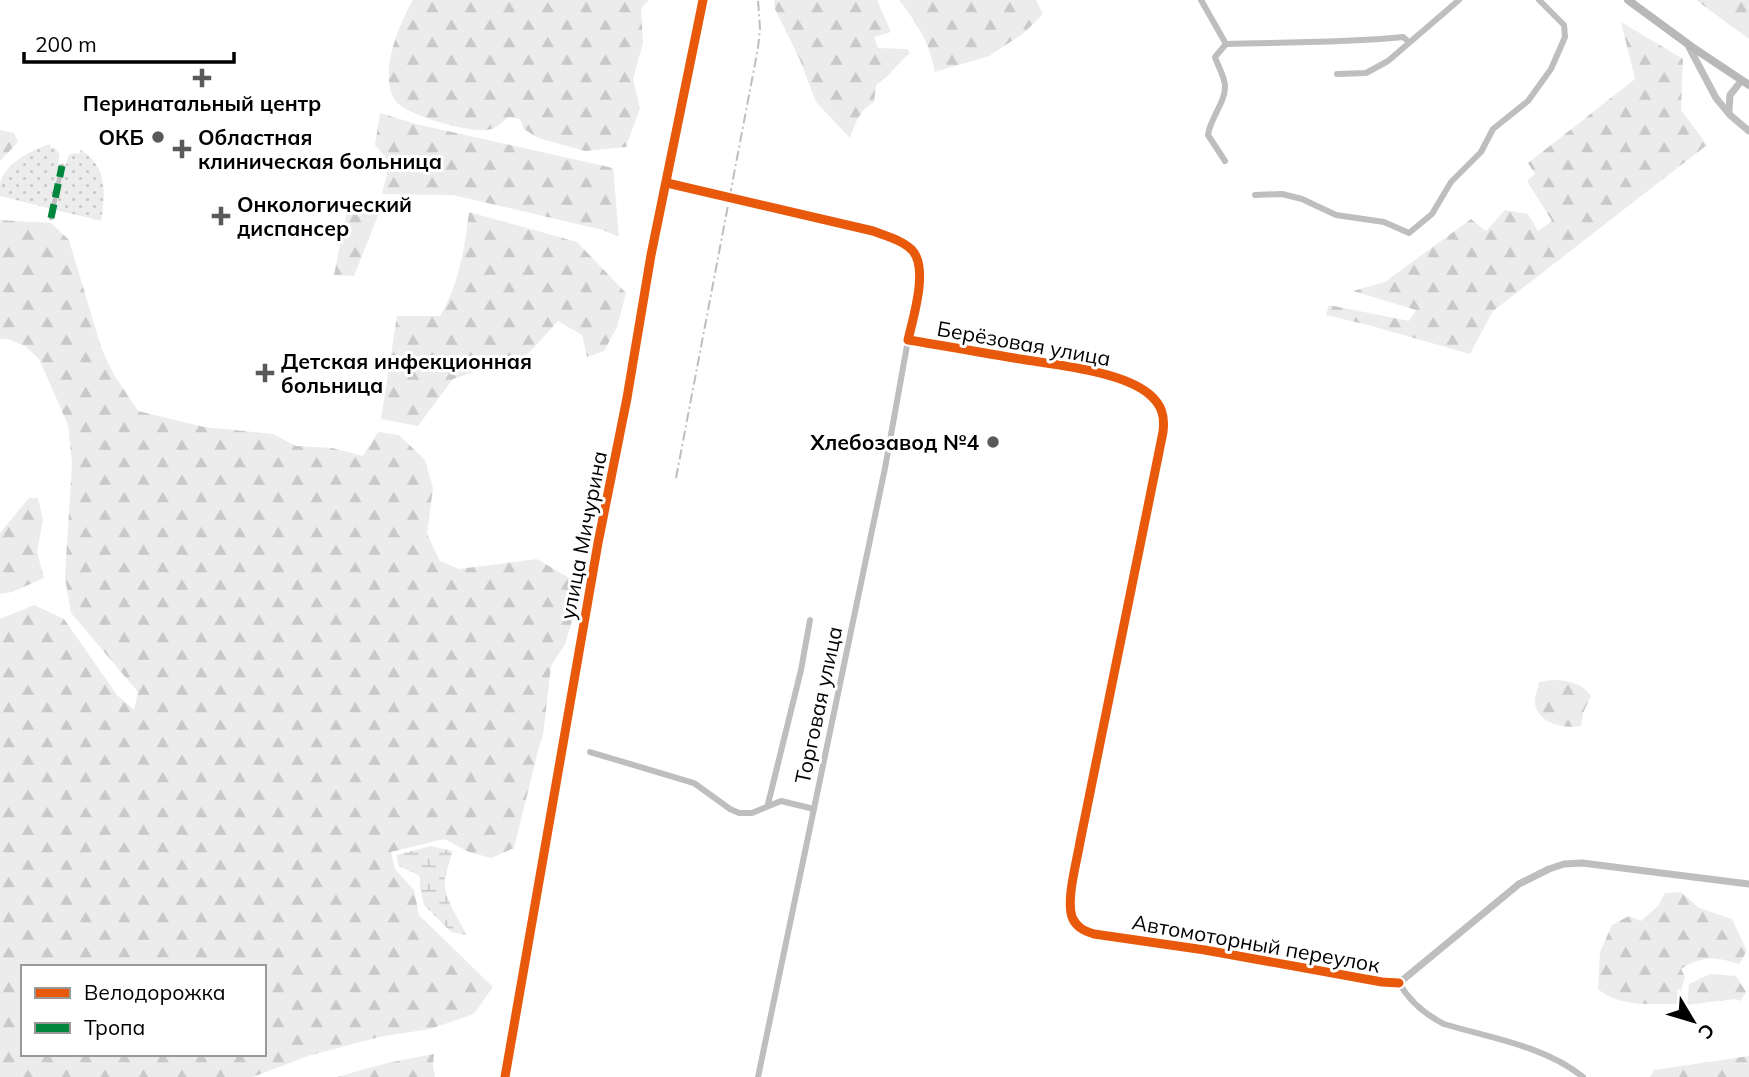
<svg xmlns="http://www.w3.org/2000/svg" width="1749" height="1077" viewBox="0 0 1749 1077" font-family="Mulish,sans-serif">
	<defs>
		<pattern id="grass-dots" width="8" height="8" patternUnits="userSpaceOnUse" patternTransform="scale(1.75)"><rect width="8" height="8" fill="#ececec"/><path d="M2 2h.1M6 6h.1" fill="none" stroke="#c9c9c9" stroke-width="1.8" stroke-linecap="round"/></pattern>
		<pattern id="forest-firs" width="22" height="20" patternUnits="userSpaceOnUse" patternTransform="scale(1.75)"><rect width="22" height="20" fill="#ececec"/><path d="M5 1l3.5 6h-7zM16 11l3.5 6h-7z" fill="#c9c9c9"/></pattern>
		<pattern id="wetland-marsh" width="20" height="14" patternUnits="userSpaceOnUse" patternTransform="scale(1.75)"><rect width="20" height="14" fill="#ececec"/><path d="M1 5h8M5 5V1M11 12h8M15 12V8" fill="none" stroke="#c9c9c9"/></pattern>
	</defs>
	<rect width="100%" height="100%" fill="#fff"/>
	<path fill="url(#grass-dots)" d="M50,144V147L56,149L59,154L58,164L66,165L68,156L73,153L79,154L81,150C107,166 106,193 101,221L0,196C0,191 0,184 1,180C9,161 32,150 50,144Z"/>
	<g fill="url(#forest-firs)" fill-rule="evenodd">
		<path d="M413,0H649L641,8L643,43L633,79L640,108L626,147L585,151L538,138L524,129L520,119L509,117C501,123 496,129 486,130C467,132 403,115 394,99C379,72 399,24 413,0Z"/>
		<path d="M774,0H877L891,32L874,37L878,48L907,49L910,53C897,63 890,77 876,85L874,102C859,111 856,122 850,138L816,102L800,60L775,9Z"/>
		<path d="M899,0H1036L1043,14L1024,33L989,56L935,72C929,41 918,25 899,0Z"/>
		<polygon points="1696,0 1749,0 1749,39"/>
		<polygon points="1621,22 1683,59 1681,110 1707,145 1493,311 1470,354 1372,326 1326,315 1329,305 1409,321 1416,310 1353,291 1385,282 1471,219 1486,231 1505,210 1528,214 1538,231 1552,221 1527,181 1535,174 1528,163 1635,79"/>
		<polygon points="380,113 416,124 613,168 619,237 603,230 453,195 382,194 390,162 375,145"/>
		<polygon points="0,130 14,133 18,142 0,161"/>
		<polygon points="375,204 379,213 354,276 334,275 347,210 357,205"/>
		<path d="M469,212L577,242L626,293L617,327L604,351L587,357L582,335L558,321L528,354L453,379L418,426L381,419L397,316H440C460,281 464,251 469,212Z"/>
		<path d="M0,220L51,223L69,240L102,350L114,375L138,411L204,427L273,434L296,446L332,448L363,456L378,432L399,435L425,460L433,488L427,534L440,561L459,569L537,559L578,583L574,615L565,644L551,666L543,736L539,747L514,848L491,858L469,852L444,839L391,852L395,869L414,890L419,915L493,987L474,1014L430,1029L379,1037L308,1056L253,1077H0V619L34,605L64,619L117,695L134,710L138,692L71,613L65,577L72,463L68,425L39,359L25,346L8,339H0ZM23,967H264V1054H23Z"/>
		<polygon points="29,498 38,498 43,520 37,552 44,578 12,592 0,594 0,533"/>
		<path d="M1553,680C1568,680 1582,683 1591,696L1583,713L1581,726C1564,729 1539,724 1535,704C1534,698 1538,688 1539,682Z"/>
		<path d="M1681,892L1699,908L1732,919L1747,951L1739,964C1715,957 1704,955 1681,969L1685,977L1677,1004C1650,1004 1619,1007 1598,989L1600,952L1612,925L1629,916L1641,921L1658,906L1665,893Z"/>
		<polygon points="1710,974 1736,976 1746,992 1741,1001 1735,999 1687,1005 1689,984"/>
		<polygon points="434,1054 433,1066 435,1077 337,1077 387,1063"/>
		<polygon points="1749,1056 1749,1077 1650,1077 1654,1070"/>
	</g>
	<path fill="url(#wetland-marsh)" d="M431,846L452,851C451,862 446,869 445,878C443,898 458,918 467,935L451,932L424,905L420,888V877C414,871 406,871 399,866L396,855Z"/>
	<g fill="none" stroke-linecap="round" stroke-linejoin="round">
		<polyline stroke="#bebebe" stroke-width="4.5" points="51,218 62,166"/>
		<g stroke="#bebebe" stroke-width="6">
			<polyline points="1201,0 1226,44"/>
			<polyline points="1337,74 1366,73 1388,61 1459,0"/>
			<path d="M1225,161L1208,135C1210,118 1226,102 1225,85C1224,76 1218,66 1215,57L1226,44C1285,42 1345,43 1403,37L1409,42"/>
			<polyline points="1255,195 1282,194 1302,199 1336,215 1384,222 1409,233 1432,214 1451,182 1481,152 1493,129 1528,101 1551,69 1565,37 1564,25 1539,0"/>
			<polyline points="590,752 694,783 730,809 739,813 752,813 781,801 814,809"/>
			<polyline points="768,804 801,670 810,620"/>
			<path d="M1399,983C1410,1002 1424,1014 1444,1024C1490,1038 1545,1046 1583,1077"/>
			<polyline points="505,1077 598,543 627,398 651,255 667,183"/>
			<polyline points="758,1077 885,468 908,340"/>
		</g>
		<g stroke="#bebebe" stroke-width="7">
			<path d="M703,0L667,183L892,238C900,242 909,246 915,254C928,272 912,319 908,340L1065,366L1116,377L1141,388L1157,402L1163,412V432L1080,842C1077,861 1066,899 1072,917C1076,927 1084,931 1094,934L1205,950L1382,982L1399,983L1519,884L1549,869L1564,864L1582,863L1749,884"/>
			<polyline points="1689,47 1716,98 1730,115 1749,131"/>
			<polyline points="1729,111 1730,95 1742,80"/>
		</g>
		<polyline stroke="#b8b8b8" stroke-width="8" points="1628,0 1692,47 1749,85"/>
		<polyline stroke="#bebebe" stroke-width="2" stroke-dasharray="10 3.5 2 3.5" stroke-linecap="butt" points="676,478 758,48 760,29 758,0"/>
		<polyline stroke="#00873e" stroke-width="7" stroke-dasharray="14 7" stroke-linecap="butt" points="51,218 62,166"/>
		<defs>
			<g id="cycleway">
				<path d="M667,183L873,231C886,236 902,240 912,250C929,268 913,318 908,340C946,346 983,353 1020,359C1056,365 1122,371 1149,394C1162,405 1165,416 1163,432L1080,842C1077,861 1066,899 1072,917C1076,927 1084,931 1094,934L1205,950L1382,982L1399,983"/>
				<polyline points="505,1077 598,543 627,398 651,255 703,0"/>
			</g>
		</defs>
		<use href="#cycleway" stroke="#fff" stroke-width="13"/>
		<use href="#cycleway" stroke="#e8590c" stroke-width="9"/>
	</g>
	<g fill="#595959" stroke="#fff" stroke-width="2.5">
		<path d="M198.5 67.5h7v7h7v7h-7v7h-7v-7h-7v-7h7z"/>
		<circle cx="158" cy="137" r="7"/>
		<path d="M178.5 138.5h7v7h7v7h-7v7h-7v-7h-7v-7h7z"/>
		<path d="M217.5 205.5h7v7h7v7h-7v7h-7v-7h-7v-7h7z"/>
		<path d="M261.5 362.5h7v7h7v7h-7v7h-7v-7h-7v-7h7z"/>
		<circle cx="993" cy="442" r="7"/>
	</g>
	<g text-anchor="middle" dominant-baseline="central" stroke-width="6" stroke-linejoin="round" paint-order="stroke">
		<g font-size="21" font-weight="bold" fill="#000" stroke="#fff" text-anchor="start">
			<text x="202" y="103" text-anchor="middle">Перинатальный центр</text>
			<text x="144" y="137" text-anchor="end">ОКБ</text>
			<text x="198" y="137">Областная<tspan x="198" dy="24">клиническая больница</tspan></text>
			<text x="237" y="204">Онкологический<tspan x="237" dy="24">диспансер</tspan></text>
			<text x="281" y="361">Детская инфекционная<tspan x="281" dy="24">больница</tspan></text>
			<text x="979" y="442" text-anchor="end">Хлебозавод №4</text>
		</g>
		<g font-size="21" fill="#000" stroke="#fff">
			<text transform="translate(1024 343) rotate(10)">Берёзовая улица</text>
			<text transform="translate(583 535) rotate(-79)">улица Мичурина</text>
			<text transform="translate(818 705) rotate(-78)">Торговая улица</text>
			<text transform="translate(1256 943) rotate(10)">Автомоторный переулок</text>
		</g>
	</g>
	<rect x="21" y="965" width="245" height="91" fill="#ffffff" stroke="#999999" stroke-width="2"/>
	<rect x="35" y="988" width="35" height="10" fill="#e8590c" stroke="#999999" stroke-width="2"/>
	<text x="84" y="1000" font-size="21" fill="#000000">Велодорожка</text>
	<rect x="35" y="1023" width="35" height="10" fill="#00873e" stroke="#999999" stroke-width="2"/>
	<text x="84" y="1035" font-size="21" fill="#000000">Тропа</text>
	<g transform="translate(1693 1021) rotate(128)" stroke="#ffffff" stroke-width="5" paint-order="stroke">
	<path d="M0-5L12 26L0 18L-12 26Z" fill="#000000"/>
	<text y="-10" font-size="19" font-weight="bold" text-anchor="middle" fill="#000000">С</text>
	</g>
	<path d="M24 52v10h210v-10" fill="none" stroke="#000000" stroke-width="3.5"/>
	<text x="35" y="52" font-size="21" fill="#000000" stroke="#ffffff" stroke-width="5" paint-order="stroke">200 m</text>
</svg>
